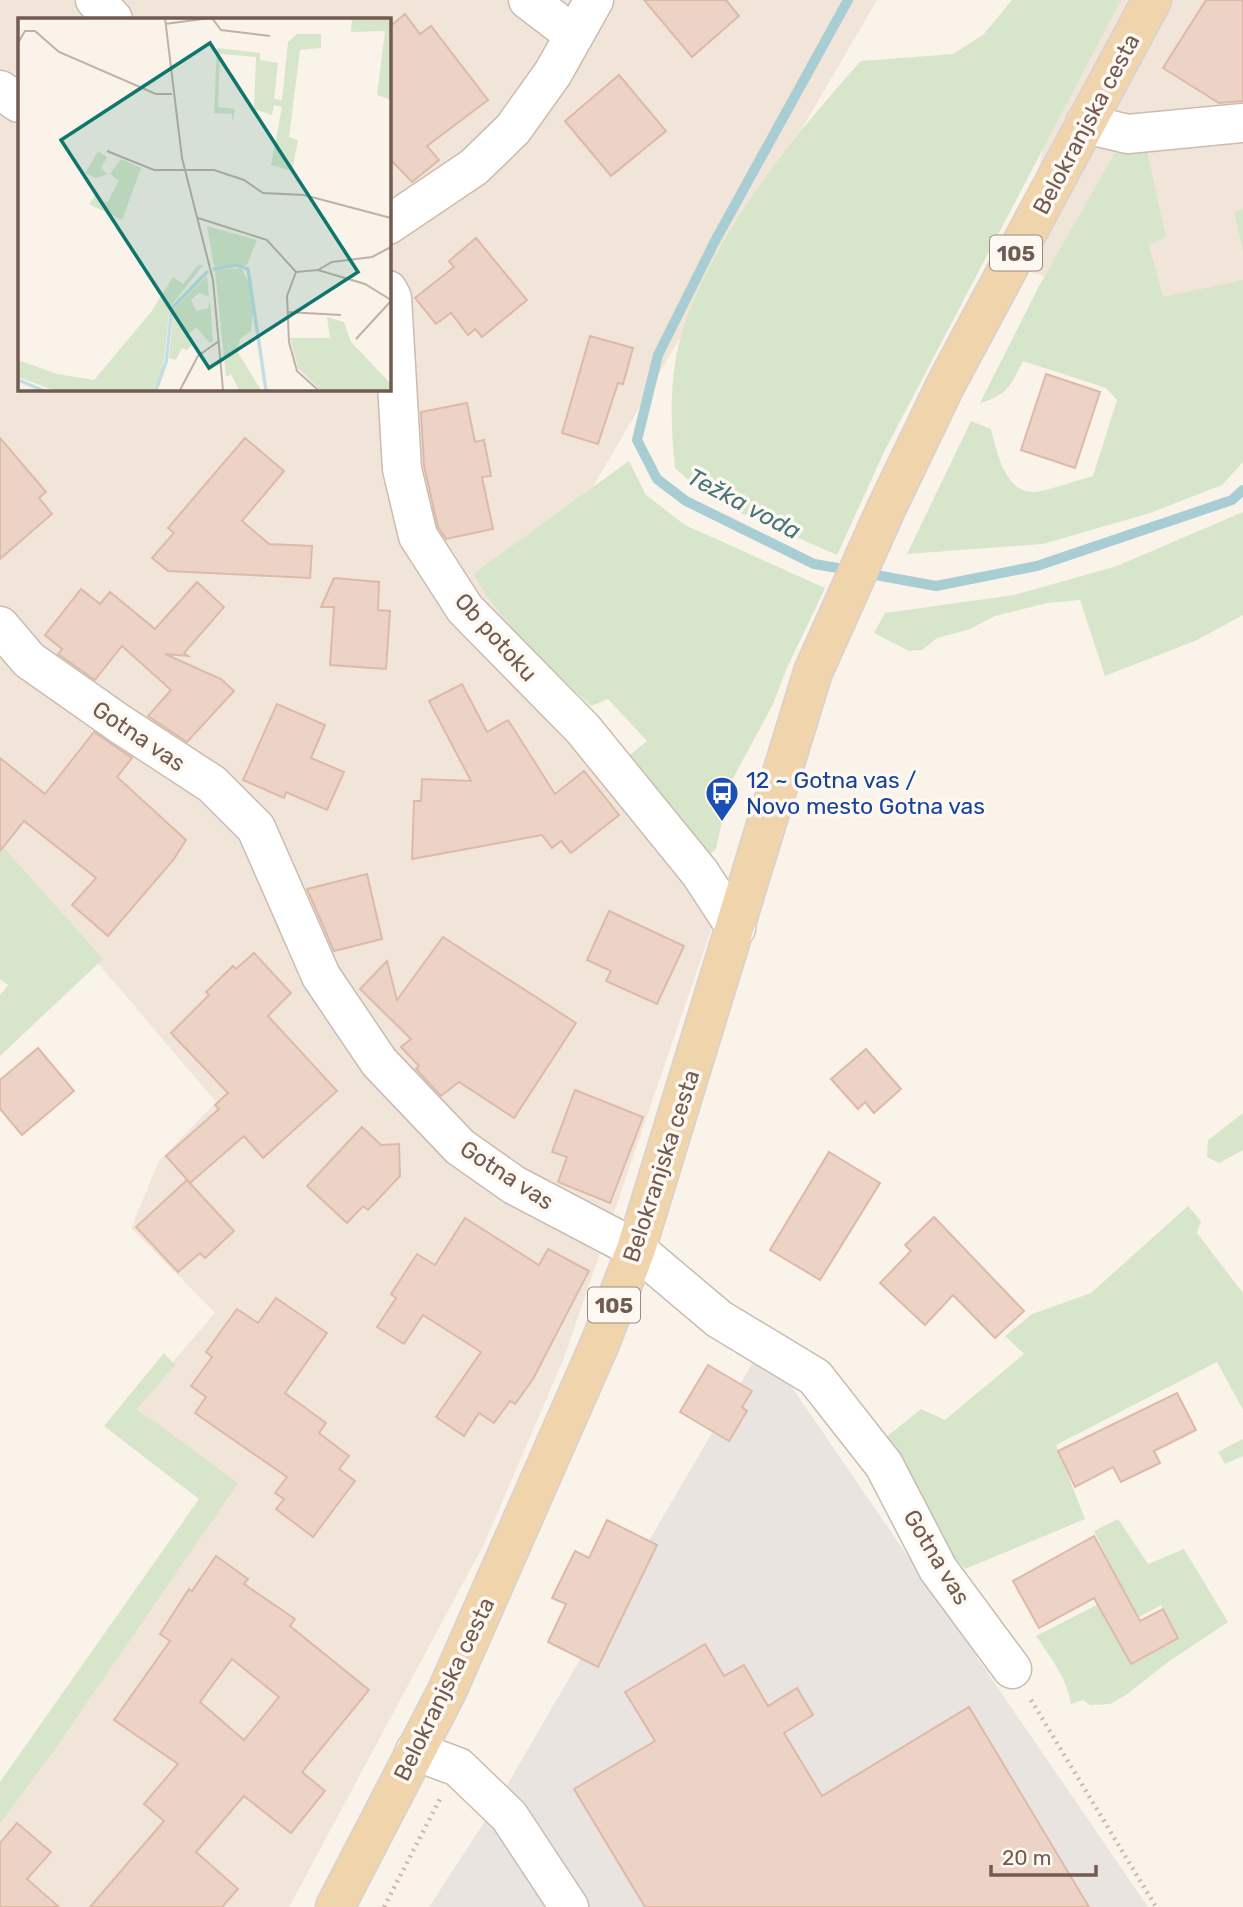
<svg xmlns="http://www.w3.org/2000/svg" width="1243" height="1907" viewBox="0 0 1243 1907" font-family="Rubik,sans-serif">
	<rect width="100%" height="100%" fill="#faf3ea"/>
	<g fill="#f1e5da" fill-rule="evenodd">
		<path d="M0,0H877L520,612L714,921L564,1358L484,1544L289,1907H0V1824L232,1490L135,1406L215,1313L131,1228L159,1161L216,1102L0,848ZM19,19H388V388H19Z"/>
		<polygon points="1072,0 1243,0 1243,312 1210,332 1019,268"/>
	</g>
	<polygon fill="#eae4e0" points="763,1345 1148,1907 429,1907 496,1804"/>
	<g fill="#d7e6ca" fill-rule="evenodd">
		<path d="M1012,0H1121L884,452L837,555L709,499L675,468C670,422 669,370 684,326C717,230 794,135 861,61L953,54L983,35Z"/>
		<path d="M1119,146L1146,147L1166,237L1149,245L1163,297L1243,280V462L1222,485L1150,513L1043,544L907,554L971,421L991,429C997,451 1004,492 1034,492C1048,491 1078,480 1093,476L1117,400L1106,388L1023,361C1010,386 1008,395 980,403L1039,286Z"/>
		<polygon points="1243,209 1243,252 1234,212"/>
		<path d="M629,461L646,495L685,525L825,588L786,670L773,704L730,784L716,849L709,855L630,755L647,741L608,699L591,706C548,665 503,626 473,574Z"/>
		<polygon points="1243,512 1243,615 1197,640 1105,676 1080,600 1047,603 995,616 970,629 937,638 922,650 909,651 874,633 885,613 1014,595 1117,566"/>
		<polygon points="4,848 103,959 0,1056 0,995 8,985 0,979 0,852"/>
		<polygon points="1243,1113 1243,1150 1219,1163 1207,1157 1208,1140"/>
		<polygon points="1188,1206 1201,1221 1197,1233 1243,1293 1243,1410 1217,1362 1056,1445 1085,1519 965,1569 938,1538 930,1511 911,1473 885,1438 921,1409 945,1420 1024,1354 1005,1336 1032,1314 1091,1293"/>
		<polygon points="164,1353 175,1365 137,1409 238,1483 57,1746 0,1824 0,1782 199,1499 104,1426"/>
		<polygon points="1243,1439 1243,1456 1225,1464 1218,1452"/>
		<path d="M1118,1519L1148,1564L1184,1549L1228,1622L1168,1662L1126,1695L1110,1704L1090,1705L1083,1700L1071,1704C1067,1678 1051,1658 1036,1636L1120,1593L1112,1568L1094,1531ZM1161,1605L1178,1637L1131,1662L1116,1630Z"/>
	</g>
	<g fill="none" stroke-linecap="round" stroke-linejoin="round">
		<g stroke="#a8cdd2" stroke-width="10">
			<polyline points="848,0 715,241 658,355 637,440 657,479 686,501 814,564 850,570"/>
			<polyline points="865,573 936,586 1037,566 1232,500 1243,490"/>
		</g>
	</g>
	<g fill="#ecd3c5" stroke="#ddbaa8" stroke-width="2" fill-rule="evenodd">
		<polygon points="644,0 726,0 739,16 692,57"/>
		<polygon points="1206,0 1243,0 1243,101 1219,103 1163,68"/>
		<polygon points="405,14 420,34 431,26 488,100 427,146 439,160 412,182 388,157 388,28"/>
		<polygon points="619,75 666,131 611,176 565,121"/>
		<polygon points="476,238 527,300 482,337 475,329 468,335 451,313 436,324 415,298 454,267 449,261"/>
		<polygon points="590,336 633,348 623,384 618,383 598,444 562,433"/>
		<polygon points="1046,374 1100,392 1075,468 1021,450"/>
		<polygon points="467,403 475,442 484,440 491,476 482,477 493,529 446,539 438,527 424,466 421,412"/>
		<polygon points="0,438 46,492 39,498 52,514 0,559"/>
		<polygon points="245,438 284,471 242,521 269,544 312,546 310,578 168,571 152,558 174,533 168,528"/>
		<polygon points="334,578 379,582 378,610 390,611 386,669 330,665 334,607 321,607"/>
		<polygon points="197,582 224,607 184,653 188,656 165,654 221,679 234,691 187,742 148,716 171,690 122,646 95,680 58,654 62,649 45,635 81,589 100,604 110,592 155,629"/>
		<polygon points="462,684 487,732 508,720 555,794 584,771 619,815 571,853 561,841 552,848 542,835 412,859 414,801 421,801 422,779 471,781 429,701"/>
		<polygon points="277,704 325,725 311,758 344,772 327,810 286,792 284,798 243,780"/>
		<polygon points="94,732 132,758 117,777 186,840 174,859 108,936 72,905 96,878 24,821 0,851 0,758 45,794"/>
		<polygon points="367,874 382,939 334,951 307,889"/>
		<polygon points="609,911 684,946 657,1004 606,981 611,971 587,960"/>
		<polygon points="443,937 576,1023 514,1118 459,1082 441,1096 416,1069 419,1066 401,1047 411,1039 360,989 387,961 397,1000"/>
		<polygon points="254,953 291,993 268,1016 337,1091 263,1158 244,1136 190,1183 166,1156 219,1109 215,1105 228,1093 171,1033 209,995 206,992 233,966 236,969"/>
		<polygon points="38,1048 74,1091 22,1135 0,1109 0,1080"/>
		<polygon points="866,1049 901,1089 874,1113 865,1102 858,1109 831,1079"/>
		<polygon points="575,1090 643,1117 610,1203 558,1182 567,1157 552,1152"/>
		<polygon points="362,1127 381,1145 399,1144 400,1176 368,1210 363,1206 347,1223 307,1186"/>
		<polygon points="829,1152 880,1183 820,1280 770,1250"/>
		<polygon points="187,1180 234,1231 205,1258 200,1253 178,1272 136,1227"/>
		<polygon points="934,1217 1024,1311 995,1338 953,1295 925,1325 880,1283 911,1251 905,1245"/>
		<polygon points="465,1218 539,1265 548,1249 589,1271 533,1379 515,1404 510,1401 494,1423 479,1413 464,1436 436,1417 481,1352 423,1315 404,1344 377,1327 396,1298 391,1294 417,1254 435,1265"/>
		<polygon points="276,1298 327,1333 285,1393 326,1423 319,1433 349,1456 339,1469 355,1481 313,1537 276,1509 284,1499 275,1493 287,1477 195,1413 206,1397 191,1386 212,1357 206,1352 237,1309 258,1323"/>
		<polygon points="708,1365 752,1391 742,1407 747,1411 729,1441 680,1412"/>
		<polygon points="1177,1393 1196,1430 1154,1451 1160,1463 1121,1482 1113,1467 1075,1487 1058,1451"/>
		<polygon points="607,1520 657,1545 598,1667 548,1642 566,1604 552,1598 575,1551 589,1558"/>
		<polygon points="1094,1536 1140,1621 1163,1609 1178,1638 1131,1664 1094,1598 1039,1628 1013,1581"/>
		<path d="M216,1556L248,1579L244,1584L295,1619L290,1626L369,1690L302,1772L325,1791L291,1833L244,1796L196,1852L238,1889L222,1907H90L164,1821L144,1804L178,1764L114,1720L170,1641L160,1634L189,1589L192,1591ZM232,1659L279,1697L244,1740L200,1702Z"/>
		<polygon points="705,1644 724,1676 744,1665 768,1706 797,1688 813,1715 784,1733 822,1796 969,1707 1089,1907 645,1907 574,1789 655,1741 625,1692"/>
		<polygon points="17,1823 51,1852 27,1879 59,1907 0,1907 0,1843"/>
	</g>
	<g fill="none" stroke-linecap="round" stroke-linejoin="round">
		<defs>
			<g id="minor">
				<polyline points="95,0 113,19"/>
				<polyline points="528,0 574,35"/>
				<polyline points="0,90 19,103"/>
				<polyline points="1085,124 1128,134 1243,123"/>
				<polyline points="388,225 474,167 513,129 553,73 594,0"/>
				<polyline points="388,290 392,298 402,469 418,536 465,609 583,729 700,873 736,928"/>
				<polyline points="0,626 29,660 120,724 212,784 256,828 321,976 379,1062 460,1147 514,1185 636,1249 719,1319 815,1377 884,1465 938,1569 1012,1669"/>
				<polyline points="415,1751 458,1767 509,1816 569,1907"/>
			</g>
			<polyline id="major" points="335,1907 447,1691 601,1341 636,1249 813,672 886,509 946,384 1152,0"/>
		</defs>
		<use href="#minor" stroke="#cbbcb1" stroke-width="41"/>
		<use href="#major" stroke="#d8d1ce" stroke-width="41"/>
		<g stroke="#d1b7a8" stroke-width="4.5" stroke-dasharray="2 5" stroke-linecap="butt">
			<polyline points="1031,1700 1156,1907"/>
			<polyline points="384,1907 440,1799"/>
		</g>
		<use href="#minor" stroke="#fff" stroke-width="38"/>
		<use href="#major" stroke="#f0d4ac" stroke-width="38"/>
	</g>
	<defs>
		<symbol id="bus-pin" viewBox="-11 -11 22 30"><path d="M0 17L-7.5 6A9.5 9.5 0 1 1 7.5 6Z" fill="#1a4fb4" stroke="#fdf8f1"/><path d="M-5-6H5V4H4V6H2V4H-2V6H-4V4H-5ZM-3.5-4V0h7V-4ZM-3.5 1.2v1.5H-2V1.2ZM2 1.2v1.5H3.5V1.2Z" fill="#fff"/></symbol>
	</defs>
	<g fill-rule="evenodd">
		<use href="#bus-pin" x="703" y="774" width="38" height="52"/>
	</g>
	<g text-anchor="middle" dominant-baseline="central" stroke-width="7" stroke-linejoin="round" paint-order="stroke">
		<g fill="#fdf8f1" stroke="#9c8a81" stroke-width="2">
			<rect x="990" y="235.5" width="52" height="35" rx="5"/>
			<rect x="588" y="1287.5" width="52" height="35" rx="5"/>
		</g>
		<g font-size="21" font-weight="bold" fill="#725b51">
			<text x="1016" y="253">105</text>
			<text x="614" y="1305">105</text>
		</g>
		<g font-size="23" fill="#725b51" stroke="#fdf8f1">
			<text transform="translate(1086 124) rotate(-62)">Belokranjska cesta</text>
			<text transform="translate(496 637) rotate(48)">Ob potoku</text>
			<text transform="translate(139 736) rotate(34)">Gotna vas</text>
			<text transform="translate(661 1166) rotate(-72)">Belokranjska cesta</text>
			<text transform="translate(507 1175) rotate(33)">Gotna vas</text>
			<text transform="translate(937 1557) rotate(59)">Gotna vas</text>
			<text transform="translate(444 1689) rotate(-64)">Belokranjska cesta</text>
		</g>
		<g font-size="23" fill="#164399" stroke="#fdf8f1" text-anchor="start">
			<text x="746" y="780">12 ~ Gotna vas /<tspan x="746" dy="26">Novo mesto Gotna vas</tspan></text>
		</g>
		<g font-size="24" font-style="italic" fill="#49757b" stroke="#fdf8f1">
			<text transform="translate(744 504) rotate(28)">Težka voda</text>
		</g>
	</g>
	<g transform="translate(18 18)">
		<rect width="373" height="373" fill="#faf3ea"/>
		<path d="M334,0H373V82L359,77L367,13L333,14ZM279,16H303V30L282,32L271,119L280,122L274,153L253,147L264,89L256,87L254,97L236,91L238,39L202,36L200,89L217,91L215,105L214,96L196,95L198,49L199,30L242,35V42L260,45L256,81L264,82L270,24ZM80,133L89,139L83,150L90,156L78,160L67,155ZM103,141L123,150L104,202L71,186L80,174L79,180L89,185L101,163L92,156ZM189,208L239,222L229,247L196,248ZM186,246L152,289L144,356L136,372H35L0,359V342L39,356L76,362L133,294L155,259L165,266L179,248ZM223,250L233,268L235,295L233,313L222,321L219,333L243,372H221L213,356L208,359L197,252ZM189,258L191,279L181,275L173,282L178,293L190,290L192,282L195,323L192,325L178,309L169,318L176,324L169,332L164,330L158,342L151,340L156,291ZM309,299L326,304L333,324L373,366V372H302L280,350L272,320H312Z" fill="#d7e6ca"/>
		<path fill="none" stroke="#c1dee2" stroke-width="3.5" d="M195,251L219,247L230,251L248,372M0,362L24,372M138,372L148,344L154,290L190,253"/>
		<path fill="none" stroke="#c0b1a8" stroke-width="2" d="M147,0L164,140L195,262L205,372M194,0L203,12L252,18M147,6L192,0M0,25L7,13H17L41,34L138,76H154M89,133L136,152H196L226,162L245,175L286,177L373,200M180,200L249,222L278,254L300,252L347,266L373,282M300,252L314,244L354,239L373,229M278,254L269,278L271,324L279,353L300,372M269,294L323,297M338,321L373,283M162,372L180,338L201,323"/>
		<path fill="#0f766e" fill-opacity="0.15" stroke="#0f766e" stroke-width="3.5" d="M192,25L340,254L191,350L43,122Z"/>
		<rect width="373" height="373" fill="none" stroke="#725b51" stroke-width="3.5"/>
	</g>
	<path d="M991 1865v10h105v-10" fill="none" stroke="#725b51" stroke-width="3.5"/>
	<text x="1002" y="1865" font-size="21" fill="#725b51" stroke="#fdf8f1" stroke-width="5" paint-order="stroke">20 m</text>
</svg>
